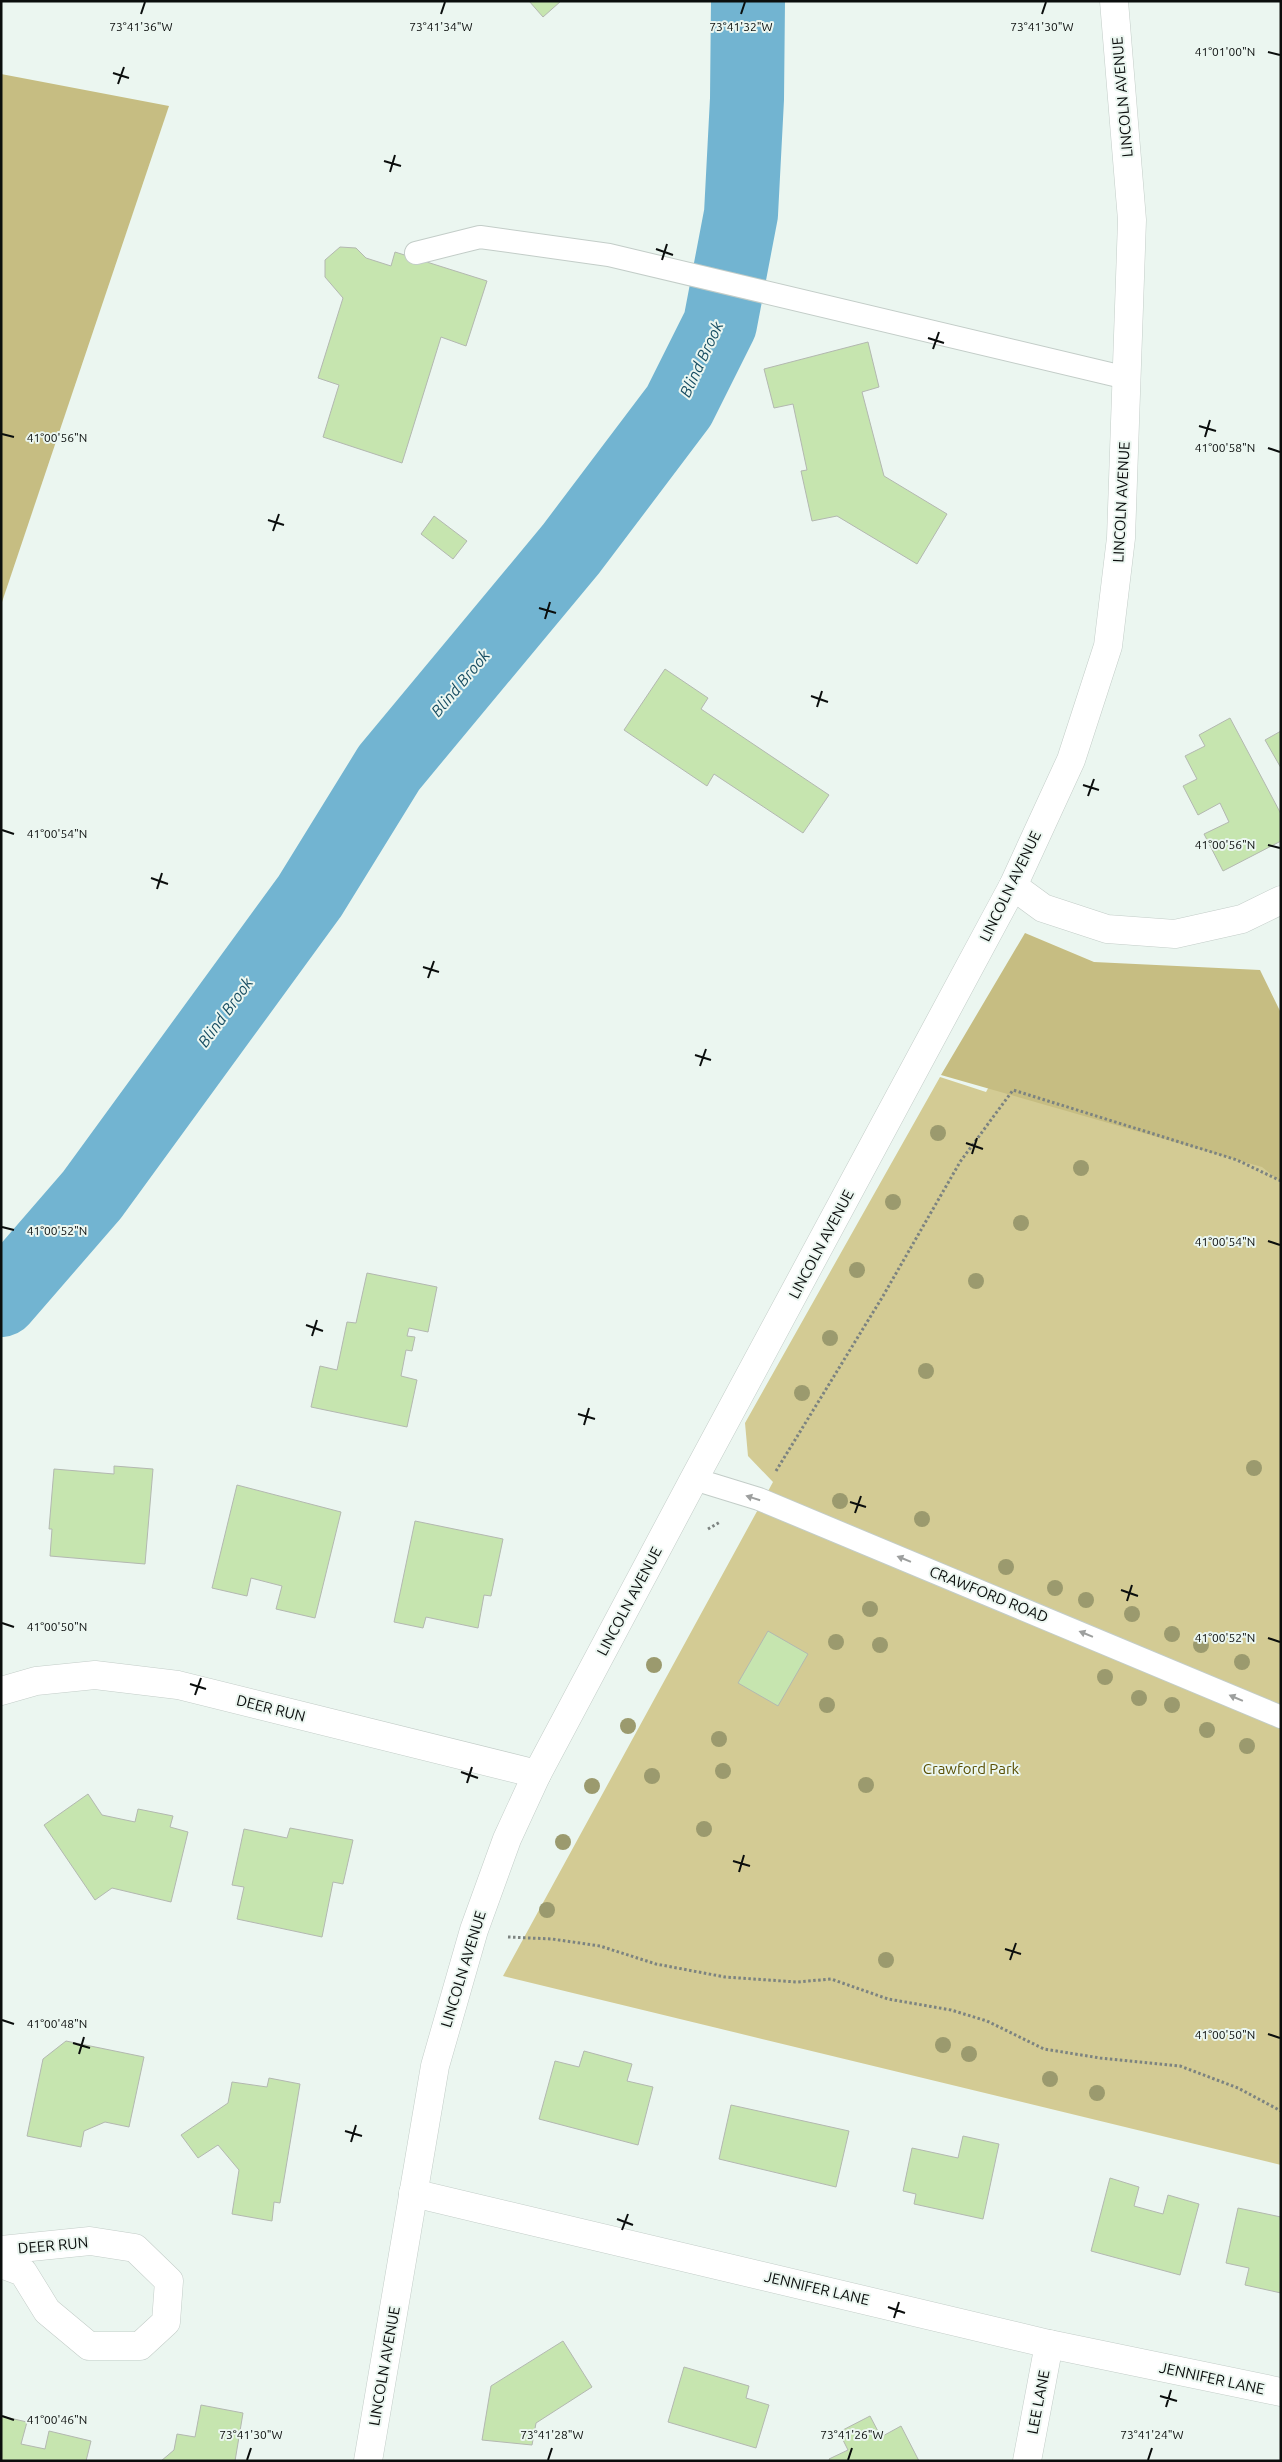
<svg xmlns="http://www.w3.org/2000/svg" width="1282" height="2462" viewBox="0 0 1282 2462" font-family="Ubuntu,sans-serif">
	<rect width="100%" height="100%" fill="#ebf6f0"/>
	<polygon fill="#d3cb94" points="1015,1040 1281,1104 1281,2165 503,1976 773,1482 748,1456 745,1423 940,1077 986,1092"/>
	<g fill="#c6bd82">
		<polygon points="1,74 169,106 1,605"/>
		<polygon points="1025,933 1094,962 1260,970 1281,1013 1281,1182 1262,1167 941,1075"/>
	</g>
	<g fill="none" stroke-linecap="round" stroke-linejoin="round">
		<polyline stroke="#72b4d1" stroke-width="74" points="1,1300 92,1195 310,896 389,768 571,549 679,406 720,324 741,214 747,99 748,1"/>
	</g>
	<g fill="#c6e5af" stroke="#b3b8b0">
		<polygon points="529,1 561,1 543,17"/>
		<polygon points="340,247 356,248 366,258 391,266 395,252 487,281 466,346 441,337 402,463 323,437 339,385 318,378 343,298 325,277 325,260"/>
		<polygon points="868,342 879,387 862,392 884,476 947,514 917,564 837,516 812,521 801,471 807,470 793,404 774,408 764,369"/>
		<polygon points="434,516 467,541 453,559 421,534"/>
		<polygon points="665,669 708,698 701,709 829,795 803,833 714,774 707,786 624,730"/>
		<polygon points="1230,718 1281,814 1281,841 1223,871 1204,834 1229,822 1220,803 1198,815 1183,786 1197,779 1185,756 1205,746 1199,735"/>
		<polygon points="1281,731 1281,768 1265,740"/>
		<polygon points="367,1273 437,1287 428,1332 409,1328 407,1336 415,1337 412,1351 406,1350 401,1376 417,1380 407,1427 311,1407 320,1366 337,1370 347,1322 356,1323"/>
		<polygon points="114,1466 153,1469 145,1564 50,1556 52,1529 49,1529 54,1469 114,1474"/>
		<polygon points="237,1485 341,1512 315,1618 276,1609 282,1586 251,1578 247,1596 212,1588"/>
		<polygon points="415,1521 503,1539 491,1596 484,1595 478,1628 426,1617 423,1628 394,1622"/>
		<polygon points="768,1631 808,1654 778,1706 738,1683"/>
		<polygon points="88,1794 102,1815 135,1822 138,1809 173,1816 170,1827 188,1832 171,1902 112,1888 95,1900 44,1825"/>
		<polygon points="290,1828 353,1840 343,1884 333,1882 322,1937 237,1919 244,1887 232,1885 244,1829 287,1838"/>
		<polygon points="66,2041 144,2057 129,2127 105,2122 84,2131 81,2147 27,2136 43,2059"/>
		<polygon points="584,2051 632,2064 627,2081 653,2087 638,2145 539,2119 555,2061 579,2067"/>
		<polygon points="269,2078 300,2084 280,2203 274,2202 272,2221 232,2214 239,2170 218,2145 198,2158 181,2135 228,2103 232,2082 267,2087"/>
		<polygon points="731,2105 849,2131 836,2187 719,2159"/>
		<polygon points="963,2136 999,2144 983,2219 914,2204 916,2194 903,2191 912,2148 958,2158"/>
		<polygon points="1110,2178 1139,2187 1134,2206 1163,2214 1168,2195 1199,2204 1180,2275 1091,2251"/>
		<polygon points="1238,2208 1281,2217 1281,2293 1245,2285 1249,2268 1226,2263"/>
		<polygon points="563,2341 592,2387 536,2423 532,2445 482,2440 491,2386"/>
		<polygon points="684,2367 749,2386 746,2398 769,2405 756,2448 668,2422"/>
		<polygon points="201,2405 243,2413 235,2461 161,2461 174,2450 177,2434 195,2437"/>
		<polygon points="1,2416 27,2422 21,2444 45,2449 49,2431 91,2441 86,2461 1,2461"/>
		<polygon points="870,2416 881,2437 901,2426 919,2461 830,2461 829,2459 848,2450 839,2432"/>
	</g>
	<g fill="none" stroke-linecap="round" stroke-linejoin="round">
		<defs>
			<g id="lane">
				<polyline points="416,253 480,237 609,255 1127,378"/>
				<polyline points="694,1479 759,1499 1281,1717"/>
			</g>
			<g id="street">
				<polyline points="1013,886 1043,908 1107,929 1175,934 1242,919 1281,900"/>
				<polyline points="1,1691 36,1681 95,1675 178,1685 537,1774"/>
				<polyline points="413,2193 1049,2344 1281,2392"/>
				<polyline points="1,2250 90,2241 135,2248 169,2281 166,2322 140,2346 89,2346 47,2311 23,2272 1,2264"/>
				<polyline points="1027,2461 1049,2344"/>
			</g>
			<polyline id="secondary" points="368,2461 435,2066 474,1930 507,1839 537,1774 694,1479 1013,886 1071,760 1108,646 1121,538 1132,220 1114,1"/>
		</defs>
		<use href="#lane" stroke="#c3cdc8" stroke-width="24"/>
		<use href="#street" stroke="#c3cdc8" stroke-width="29"/>
		<use href="#secondary" stroke="#c3cdc8" stroke-width="29"/>
		<g stroke="#7c8380" stroke-width="3" stroke-dasharray="2.5 2.5" stroke-linecap="butt">
			<polyline points="776,1471 883,1296 960,1162 1013,1090 1237,1160 1281,1181"/>
			<polyline points="708,1529 720,1522"/>
			<polyline points="508,1937 552,1939 600,1946 656,1964 725,1977 797,1982 831,1979 888,1999 951,2010 987,2021 1044,2049 1100,2058 1180,2066 1238,2088 1281,2111"/>
		</g>
		<use href="#lane" stroke="#fff" stroke-width="22"/>
		<use href="#street" stroke="#fff" stroke-width="28"/>
		<use href="#secondary" stroke="#fff" stroke-width="28"/>
	</g>
	<g fill="#9b9a6e">
		<circle cx="938" cy="1133" r="8"/>
		<circle cx="1081" cy="1168" r="8"/>
		<circle cx="893" cy="1202" r="8"/>
		<circle cx="1021" cy="1223" r="8"/>
		<circle cx="857" cy="1270" r="8"/>
		<circle cx="976" cy="1281" r="8"/>
		<circle cx="830" cy="1338" r="8"/>
		<circle cx="926" cy="1371" r="8"/>
		<circle cx="802" cy="1393" r="8"/>
		<circle cx="1254" cy="1468" r="8"/>
		<circle cx="840" cy="1501" r="8"/>
		<circle cx="922" cy="1519" r="8"/>
		<circle cx="1006" cy="1567" r="8"/>
		<circle cx="1055" cy="1588" r="8"/>
		<circle cx="1086" cy="1600" r="8"/>
		<circle cx="870" cy="1609" r="8"/>
		<circle cx="1132" cy="1614" r="8"/>
		<circle cx="1172" cy="1634" r="8"/>
		<circle cx="836" cy="1642" r="8"/>
		<circle cx="880" cy="1645" r="8"/>
		<circle cx="1201" cy="1645" r="8"/>
		<circle cx="1242" cy="1662" r="8"/>
		<circle cx="654" cy="1665" r="8"/>
		<circle cx="1105" cy="1677" r="8"/>
		<circle cx="1139" cy="1698" r="8"/>
		<circle cx="827" cy="1705" r="8"/>
		<circle cx="1172" cy="1705" r="8"/>
		<circle cx="628" cy="1726" r="8"/>
		<circle cx="1207" cy="1730" r="8"/>
		<circle cx="719" cy="1739" r="8"/>
		<circle cx="1247" cy="1746" r="8"/>
		<circle cx="723" cy="1771" r="8"/>
		<circle cx="652" cy="1776" r="8"/>
		<circle cx="866" cy="1785" r="8"/>
		<circle cx="592" cy="1786" r="8"/>
		<circle cx="704" cy="1829" r="8"/>
		<circle cx="563" cy="1842" r="8"/>
		<circle cx="547" cy="1910" r="8"/>
		<circle cx="886" cy="1960" r="8"/>
		<circle cx="943" cy="2045" r="8"/>
		<circle cx="969" cy="2054" r="8"/>
		<circle cx="1050" cy="2079" r="8"/>
		<circle cx="1097" cy="2093" r="8"/>
	</g>
	<defs><path id="oneway-solid" d="M-6-.8H1V-3.2L6.5 0L1 3.2V.8H-6Z" transform="scale(1.25)"/></defs>
	<g fill="#9d9f9e">
		<use href="#oneway-solid" transform="translate(753 1498) rotate(-162)"/>
		<use href="#oneway-solid" transform="translate(904 1559) rotate(-158)"/>
		<use href="#oneway-solid" transform="translate(1086 1634) rotate(-158)"/>
		<use href="#oneway-solid" transform="translate(1236 1698) rotate(-157)"/>
	</g>
	<path fill="none" stroke="#0b0e0d" stroke-width="2" d="M141,14L145,2M441,14L445,2M741,14L745,2M1042,14L1046,2M1268,52L1280,55M113,73L129,78M118,84L124,67M384,161L401,166M390,172L395,155M656,249L673,255M662,260L667,244M928,338L944,343M933,349L939,332M1199,426L1216,431M2,434L14,437M1205,437L1210,420M1268,448L1280,452M268,520L284,525M273,531L279,514M539,608L556,613M545,619L550,602M811,696L828,702M817,707L822,691M1083,785L1099,790M1088,796L1094,779M2,830L14,834M1268,845L1280,848M151,878L168,884M157,889L162,873M423,967L439,972M428,978L434,961M695,1055L711,1060M700,1066L706,1049M966,1143L983,1149M972,1154L977,1138M2,1227L14,1230M1268,1241L1280,1245M306,1325L323,1331M312,1336L317,1320M578,1414L595,1419M584,1425L589,1408M850,1502L866,1507M855,1513L861,1496M1121,1590L1138,1596M1127,1601L1132,1585M2,1623L14,1627M1268,1638L1280,1642M190,1684L206,1689M195,1695L201,1678M461,1772L478,1778M467,1783L472,1767M733,1861L750,1866M739,1872L744,1855M1005,1949L1021,1954M1010,1960L1016,1943M2,2020L14,2024M1268,2034L1280,2038M73,2043L90,2048M79,2054L84,2037M345,2131L362,2136M351,2142L356,2125M617,2219L633,2225M622,2230L628,2214M888,2307L905,2313M894,2318L899,2302M1160,2396L1177,2401M1166,2407L1171,2390M2,2416L14,2420M247,2460L251,2448M548,2460L552,2448M848,2460L852,2448M1148,2460L1152,2448"/>
	<g text-anchor="middle" dominant-baseline="central" stroke-width="4" stroke-linejoin="round" paint-order="stroke">
		<g font-size="15" fill="#0b0e0d" stroke="#ebf6f0">
			<text transform="translate(1122 97) rotate(-95)">LINCOLN AVENUE</text>
			<text transform="translate(1121 502) rotate(-87)">LINCOLN AVENUE</text>
			<text transform="translate(1010 886) rotate(-64)">LINCOLN AVENUE</text>
			<text transform="translate(821 1244) rotate(-62)">LINCOLN AVENUE</text>
			<text transform="translate(989 1594) rotate(22)">CRAWFORD ROAD</text>
			<text transform="translate(629 1601) rotate(-62)">LINCOLN AVENUE</text>
			<text transform="translate(271 1708) rotate(14)">DEER RUN</text>
			<text transform="translate(463 1969) rotate(-73)">LINCOLN AVENUE</text>
			<text transform="translate(53 2245) rotate(-5)">DEER RUN</text>
			<text transform="translate(817 2288) rotate(13)">JENNIFER LANE</text>
			<text transform="translate(384 2366) rotate(-80)">LINCOLN AVENUE</text>
			<text transform="translate(1212 2378) rotate(12)">JENNIFER LANE</text>
			<text transform="translate(1038 2402) rotate(-79)">LEE LANE</text>
		</g>
		<g font-size="15" fill="#594f03" stroke="#ebf6f0">
			<text x="971" y="1768">Crawford Park</text>
		</g>
		<g font-size="16" font-style="italic" fill="#174d62" stroke="#ebf6f0">
			<text transform="translate(701 359) rotate(-65)">Blind Brook</text>
			<text transform="translate(460 683) rotate(-50)">Blind Brook</text>
			<text transform="translate(225 1012) rotate(-54)">Blind Brook</text>
		</g>
	</g>
	<g font-size="12" text-anchor="middle" fill="#0b0e0d" stroke="#ebf6f0" stroke-width="4" stroke-linejoin="round" paint-order="stroke">
		<text x="141" y="31">73°41'36"W</text>
		<text x="441" y="31">73°41'34"W</text>
		<text x="741" y="31">73°41'32"W</text>
		<text x="1042" y="31">73°41'30"W</text>
		<text x="1225" y="56">41°01'00"N</text>
		<text x="57" y="442">41°00'56"N</text>
		<text x="1225" y="452">41°00'58"N</text>
		<text x="57" y="838">41°00'54"N</text>
		<text x="1225" y="849">41°00'56"N</text>
		<text x="57" y="1235">41°00'52"N</text>
		<text x="1225" y="1246">41°00'54"N</text>
		<text x="57" y="1631">41°00'50"N</text>
		<text x="1225" y="1642">41°00'52"N</text>
		<text x="57" y="2028">41°00'48"N</text>
		<text x="1225" y="2039">41°00'50"N</text>
		<text x="57" y="2424">41°00'46"N</text>
		<text x="251" y="2439">73°41'30"W</text>
		<text x="552" y="2439">73°41'28"W</text>
		<text x="852" y="2439">73°41'26"W</text>
		<text x="1152" y="2439">73°41'24"W</text>
	</g>
	<rect width="1282" height="2462" fill="none" stroke="#0b0e0d" stroke-width="5"/>
</svg>
